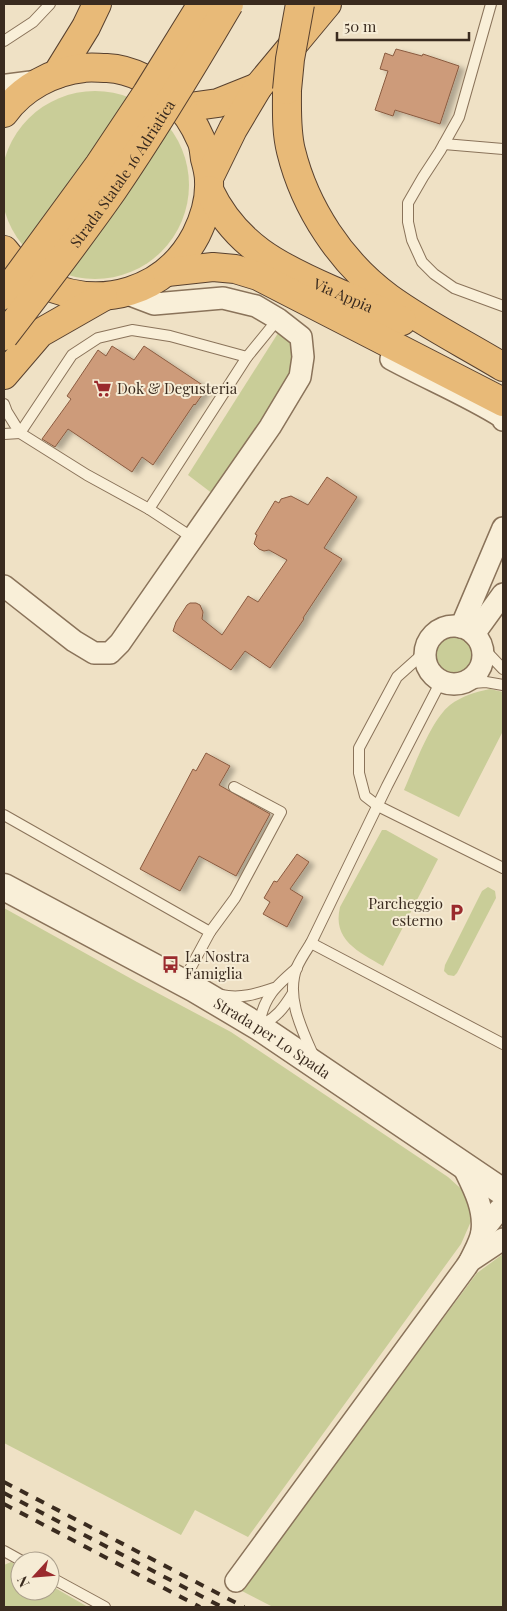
<svg xmlns="http://www.w3.org/2000/svg" width="507" height="1611" viewBox="0 0 507 1611" font-family="'Playfair Display',serif">
	<defs>
		<filter id="shadow"><feDropShadow dx="5.5" dy="3" stdDeviation="2.5" flood-color="#0004"/></filter>
	</defs>
	<rect width="100%" height="100%" fill="#efe1c5"/>
	<g fill="#c9cd98">
		<circle cx="95" cy="185" r="94"/>
		<polygon points="280,330 291,336 296,358 286,385 213,494 188,475"/>
		<circle cx="455" cy="656" r="21"/>
		<path d="M490,689L503,692V731L459,817L404,790C414,767 431,720 450,705C462,696 475,692 490,689Z"/>
		<path d="M382,830H386L438,859L383,966C359,952 332,940 340,907Z"/>
		<polygon points="488,887 495,891 496,898 457,973 454,976 448,975 444,971 445,965 482,891"/>
		<polygon points="4,908 137,982 231,1032 448,1177 468,1195 472,1219 461,1244 248,1537 195,1510 181,1535 4,1443"/>
		<polygon points="503,1254 503,1607 273,1607 240,1590 477,1273"/>
		<polygon points="11,1562 20,1567 20,1591 50,1591 50,1585 88,1607 4,1607 4,1565"/>
	</g>
	<g fill="#cd9b7a" stroke="#8a5b40" filter="url(#shadow)">
		<polygon points="396,49 422,56 423,54 459,66 440,124 395,110 393,116 375,110 388,71 380,69 385,53 393,56"/>
		<polygon points="112,346 134,360 144,346 207,388 195,405 194,404 153,465 142,457 132,472 68,429 55,447 42,439 71,399 67,396 98,350 106,356"/>
		<polygon points="327,477 357,497 324,548 342,559 303,618 304,619 270,668 245,651 231,670 173,631 176,622 187,605 190,603 196,603 200,605 203,612 202,619 222,635 248,596 258,602 287,560 269,550 264,551 259,549 254,544 257,535 255,534 275,501 279,503 281,499 291,496 308,505"/>
		<polygon points="206,753 230,766 219,785 270,814 236,876 199,856 180,891 140,869 193,769 196,771"/>
		<polygon points="297,854 309,862 290,889 303,897 287,927 263,914 270,902 264,898 274,881 277,882"/>
	</g>
	<g fill="none" stroke-linecap="round" stroke-linejoin="round">
		<defs>
			<g id="service">
				<polyline points="491,4 459,117 440,151 423,177 408,203 408,222 412,240 422,262 434,274 454,288 503,306"/>
				<polyline points="4,41 33,22 50,4"/>
				<polyline points="444,144 503,149"/>
				<polyline points="247,357 278,319"/>
				<polyline points="4,404 7,412 20,433 87,475 149,509"/>
				<polyline points="20,433 72,355 98,338 132,330 170,336 247,357 149,509 193,538"/>
				<polyline points="4,434 20,433"/>
				<polyline points="483,648 503,669"/>
				<polyline points="426,651 397,677 359,748 359,773 365,796 378,806 503,868"/>
				<polyline points="459,684 486,682 503,685"/>
				<polyline points="4,815 210,932 183,982"/>
				<polyline points="210,932 235,898 281,812 234,787"/>
				<polyline points="311,943 503,1044"/>
				<path d="M221,995C241,999 256,994 274,988"/>
				<path d="M259,1026C263,997 276,986 297,968"/>
				<path d="M260,1026C277,1017 283,1009 293,993"/>
				<path d="M314,1057C302,1030 285,996 297,967C301,958 306,951 311,943L387,786L441,681"/>
				<polyline points="4,1551 22,1561"/>
				<polyline points="50,1577 105,1607"/>
			</g>
			<g id="minor">
				<path d="M391,359C428,379 467,395 502,417L503,420"/>
				<polyline points="4,586 74,641 94,653 110,653 120,643 270,427 300,377 303,357 301,337 278,319 256,306 223,298 154,304 125,293"/>
				<circle cx="454" cy="655" r="29"/>
				<polyline points="461,627 503,528"/>
				<polyline points="474,634 503,594"/>
				<path d="M462,1164C472,1185 485,1207 482,1231C481,1241 474,1252 470,1261"/>
				<polyline points="482,1232 499,1210 503,1208"/>
				<polyline points="236,1581 466,1267 470,1261 503,1239"/>
			</g>
			<g id="tertiary">
				<polyline points="4,88 35,84"/>
				<path id="s1" d="M4,887L195,989L259,1027L503,1192"/>
			</g>
			<g id="trunk">
				<polyline points="57,74 86,27 97,4"/>
				<path d="M287,90C287,110 286,131 291,151C305,208 341,263 389,298C425,324 465,344 503,367"/>
				<polyline points="182,108 218,103 258,87"/>
				<path d="M4,113C22,88 53,71 84,68C91,67 99,68 107,68C132,69 156,83 174,100C185,110 195,126 201,140C204,146 204,153 205,159C207,166 209,173 209,181C210,200 204,219 196,235C166,292 101,311 43,284C27,277 14,263 4,250"/>
				<polyline points="209,178 233,129 258,87 327,4"/>
				<path id="s2" d="M209,190C235,245 279,267 332,290C355,300 379,310 402,321"/>
				<polyline points="167,272 213,267 235,269 258,276 503,402"/>
				<polyline points="4,375 40,333 103,297"/>
			</g>
		</defs>
		<use href="#service" stroke="#8a735a" stroke-width="12"/>
		<use href="#minor" stroke="#8a735a" stroke-width="24"/>
		<use href="#tertiary" stroke="#8a735a" stroke-width="29"/>
		<use href="#trunk" stroke="#58412f" stroke-width="30"/>
		<use href="#service" stroke="#f9efd8" stroke-width="10"/>
		<use href="#minor" stroke="#f9efd8" stroke-width="21"/>
		<use href="#tertiary" stroke="#f9efd8" stroke-width="26"/>
		<use href="#trunk" stroke="#e8ba78" stroke-width="28"/>
		<g stroke="#3a2b1f" stroke-width="4" stroke-dasharray="9 9" stroke-linecap="butt">
			<polyline points="4,1482 244,1607"/>
			<polyline points="4,1493 222,1607"/>
			<polyline points="4,1504 200,1607"/>
		</g>
		<defs>
			<g id="trunk-bridge">
				<polyline points="287,90 290,59 300,4"/>
				<polyline points="4,295 99,165 147,93 202,4"/>
				<path id="s3" d="M4,336C41,288 78,240 113,190C154,130 192,67 229,4"/>
			</g>
		</defs>
		<use href="#trunk-bridge" stroke="#58412f" stroke-width="30" stroke-linecap="butt"/>
		<use href="#trunk-bridge" stroke="#e8ba78" stroke-width="28"/>
	</g>
	<defs>
		<symbol id="supermarket-bare" viewBox="-9 -9 18 18"><path d="M-6-5.5h2.5l.6 2H6L4.5 2H-2.5L-4.4-4H-6ZM-1.5 3.2a1.3 1.3 0 1 0 .1 0ZM3 3.2a1.3 1.3 0 1 0 .1 0Z" fill="#9a2a2d" stroke="#f6ecd5" stroke-width="2.5" paint-order="stroke"/></symbol>
		<symbol id="parking-bare" viewBox="-9 -9 18 18"><path d="M-3.5-5.5H1a3.5 3.5 0 0 1 0 7H-1V5.5H-3.5ZM-1-3.4V-.6H.8a1.4 1.4 0 0 0 0-2.8Z" fill="#9a2a2d" stroke="#f6ecd5" stroke-width="2.5" paint-order="stroke"/></symbol>
		<symbol id="bus-bare" viewBox="-9 -9 18 18"><path d="M-5-6H5V4H4V6H2V4H-2V6H-4V4H-5ZM-3.5-4V0h7V-4ZM-3.5 1.2v1.5H-2V1.2ZM2 1.2v1.5H3.5V1.2Z" fill="#9a2a2d" stroke="#f6ecd5" stroke-width="2.5" paint-order="stroke"/></symbol>
	</defs>
	<g fill-rule="evenodd">
		<use href="#supermarket-bare" x="90" y="376" width="25" height="25"/>
		<use href="#parking-bare" x="444" y="900" width="25" height="25"/>
		<use href="#bus-bare" x="158" y="952" width="25" height="25"/>
	</g>
	<g text-anchor="middle" dominant-baseline="central" stroke-width="4" stroke-linejoin="round" paint-order="stroke">
		<g font-size="15" fill="#3a2b1f" stroke="#f6ecd5">
			<text stroke="none"><textPath href="#s3" startOffset="201">Strada Statale 16 Adriatica</textPath></text>
			<text stroke="none"><textPath href="#s2" startOffset="175">Via Appia</textPath></text>
			<text stroke="none"><textPath href="#s1" startOffset="308">Strada per Lo Spada</textPath></text>
		</g>
		<g font-size="15" fill="#3a2b1f" stroke="#f6ecd5" text-anchor="start">
			<text x="117" y="388">Dok &amp; Degusteria</text>
			<text x="443" y="903" text-anchor="end">Parcheggio<tspan x="443" dy="17">esterno</tspan></text>
			<text x="185" y="956">La Nostra<tspan x="185" dy="17">Famiglia</tspan></text>
		</g>
	</g>
	<rect width="507" height="1611" fill="none" stroke="#3a2b1f" stroke-width="10"/>
	<g transform="translate(35 1576) rotate(244)"><circle r="24" fill="#f6ecd5" stroke="#ab9f8c"/>
	<path d="M0-4L9 19L0 12L-9 19Z" fill="#9a2a2d"/>
	<text y="-8" font-size="14" font-weight="bold" text-anchor="middle" fill="#3a2b1f">N</text>
	</g>
	<path d="M337 32v8h132v-8" fill="none" stroke="#3a2b1f" stroke-width="2.5"/>
	<text x="344" y="32" font-size="15" fill="#3a2b1f" stroke="#f6ecd5" stroke-width="4" paint-order="stroke">50 m</text>
</svg>
